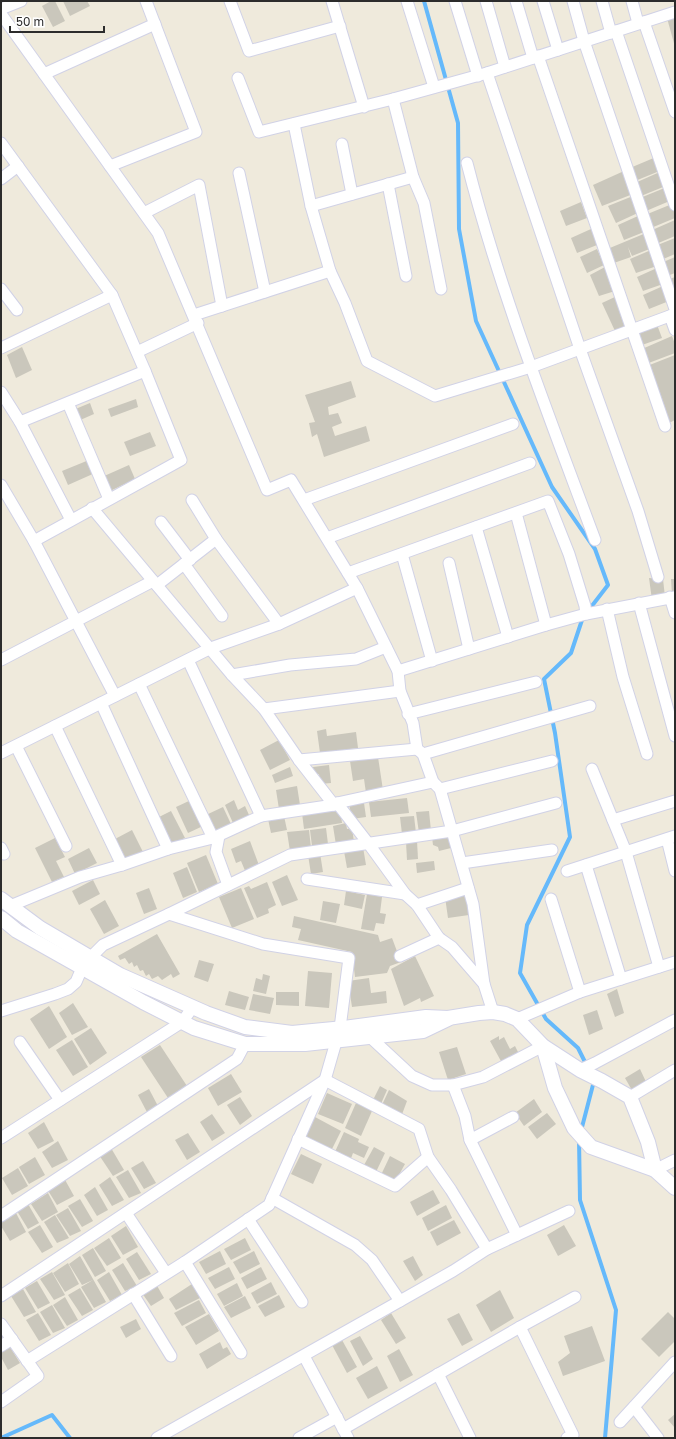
<svg xmlns="http://www.w3.org/2000/svg" width="676" height="1439" viewBox="0 0 676 1439" font-family="'Golos Text',sans-serif">
	<rect width="100%" height="100%" fill="#efeadc"/>
	<g fill="none" stroke-linecap="round" stroke-linejoin="round">
		<g stroke="#65b9fb" stroke-width="4">
			<polyline points="424,1 458,123 459,229 476,321 552,487 595,549 608,585 588,611"/>
			<polyline points="584,617 582,620 571,653 544,679 555,733 570,837 527,925 520,973 546,1019 578,1048 587,1066"/>
			<polyline points="581,1131 594,1081 593,1079"/>
			<polyline points="579,1139 580,1200 616,1310 605,1438"/>
			<polyline points="1,1438 52,1415 70,1438"/>
		</g>
	</g>
	<g fill="#cac7bc">
		<polygon points="51,1 55,1 65,21 53,27 42,6"/>
		<polygon points="63,1 87,1 90,6 70,16"/>
		<polygon points="675,15 675,47 667,18"/>
		<polygon points="656,157 662,170 635,181 630,168"/>
		<polygon points="624,171 633,194 602,206 593,185"/>
		<polygon points="662,171 668,185 641,196 635,183"/>
		<polygon points="667,187 672,200 646,211 640,198"/>
		<polygon points="633,196 640,212 616,223 608,206"/>
		<polygon points="581,202 587,218 566,226 560,211"/>
		<polygon points="672,204 675,211 675,218 651,228 645,215"/>
		<polygon points="638,216 644,232 624,240 618,225"/>
		<polygon points="675,220 675,236 656,244 650,231"/>
		<polygon points="591,229 597,245 577,253 571,238"/>
		<polygon points="646,233 652,248 632,256 628,247 631,257 611,264 605,250"/>
		<polygon points="675,238 675,254 661,260 655,246"/>
		<polygon points="597,249 604,265 587,273 580,257"/>
		<polygon points="651,250 657,266 636,273 630,259"/>
		<polygon points="675,257 675,273 667,276 661,263"/>
		<polygon points="605,267 615,291 599,296 590,275"/>
		<polygon points="657,268 663,284 643,291 637,277"/>
		<polygon points="675,277 675,293 667,280"/>
		<polygon points="663,286 669,301 649,309 643,295"/>
		<polygon points="617,296 627,325 615,331 602,303"/>
		<polygon points="656,322 662,338 642,345 636,331"/>
		<polygon points="672,336 675,344 675,353 646,364 642,349"/>
		<polygon points="22,347 32,370 16,378 7,355"/>
		<polygon points="675,355 675,420 669,423 647,366"/>
		<polygon points="351,381 356,397 328,407 329,415 338,413 342,423 332,427 335,436 366,426 370,441 324,457 317,434 312,437 309,423 315,422 305,395"/>
		<polygon points="136,399 138,407 111,417 108,409"/>
		<polygon points="90,403 94,414 78,421 73,410"/>
		<polygon points="150,432 156,446 130,456 124,442"/>
		<polygon points="89,460 95,473 68,485 62,471"/>
		<polygon points="129,465 135,479 108,492 102,477"/>
		<polygon points="649,578 663,579 665,597 652,600"/>
		<polygon points="671,579 675,579 675,595 672,595"/>
		<polygon points="326,729 327,736 356,732 358,748 320,753 317,731"/>
		<polygon points="279,740 290,760 270,770 260,750"/>
		<polygon points="378,757 383,790 366,793 364,779 353,781 350,761"/>
		<polygon points="329,765 331,783 320,784 319,774 314,775 313,767"/>
		<polygon points="290,767 293,776 275,783 272,775"/>
		<polygon points="297,786 300,805 279,809 276,790"/>
		<polygon points="407,798 409,813 371,817 369,802"/>
		<polygon points="191,800 203,826 188,833 176,807"/>
		<polygon points="234,800 238,810 245,806 249,815 233,823 225,805"/>
		<polygon points="364,803 366,817 352,819 349,804"/>
		<polygon points="223,807 231,824 214,831 206,815"/>
		<polygon points="340,808 342,823 304,829 302,813"/>
		<polygon points="171,811 185,838 172,844 159,817"/>
		<polygon points="429,811 431,831 419,833 416,812"/>
		<polygon points="284,816 287,830 271,833 268,819"/>
		<polygon points="414,816 416,833 402,834 400,817"/>
		<polygon points="346,823 347,829 352,828 354,842 336,845 333,826"/>
		<polygon points="326,828 328,844 312,846 310,830"/>
		<polygon points="132,830 143,852 125,860 115,839"/>
		<polygon points="309,830 311,848 290,851 287,832"/>
		<polygon points="448,834 451,848 439,851 438,847 433,845 432,837"/>
		<polygon points="55,838 65,857 56,861 64,877 52,882 35,848"/>
		<polygon points="250,841 260,868 246,873 241,861 236,863 231,849"/>
		<polygon points="417,841 418,859 407,860 406,842"/>
		<polygon points="363,847 366,865 347,868 344,851"/>
		<polygon points="89,848 97,863 75,874 68,859"/>
		<polygon points="320,853 323,872 311,874 308,855"/>
		<polygon points="206,855 218,884 199,892 187,863"/>
		<polygon points="434,861 435,870 417,873 416,863"/>
		<polygon points="187,867 197,892 183,898 173,873"/>
		<polygon points="287,875 298,900 282,906 272,882"/>
		<polygon points="93,880 100,894 79,905 72,891"/>
		<polygon points="267,882 276,905 268,909 269,913 257,918 244,888 249,886 251,889"/>
		<polygon points="149,888 157,909 144,914 136,893"/>
		<polygon points="241,888 254,919 232,928 219,897"/>
		<polygon points="346,891 365,895 362,909 344,905"/>
		<polygon points="367,894 382,897 380,913 386,914 384,924 376,923 374,931 361,929"/>
		<polygon points="466,895 469,915 448,918 445,897"/>
		<polygon points="105,900 119,926 104,934 90,909"/>
		<polygon points="323,901 340,904 336,923 320,920"/>
		<polygon points="294,916 378,935 380,942 392,938 401,962 390,966 387,973 355,977 352,952 298,940 301,929 292,927"/>
		<polygon points="157,934 180,974 173,978 171,974 162,980 158,976 152,979 149,974 146,976 143,970 140,971 137,965 134,967 132,962 129,964 125,958 120,960 118,956"/>
		<polygon points="415,956 434,996 421,1002 420,998 404,1006 391,969"/>
		<polygon points="199,960 214,964 208,982 194,977"/>
		<polygon points="308,971 332,973 329,1008 305,1006"/>
		<polygon points="263,974 270,976 266,994 253,991 256,978 262,980"/>
		<polygon points="369,978 371,993 386,991 387,1003 352,1007 348,981"/>
		<polygon points="617,989 624,1013 615,1017 607,994"/>
		<polygon points="229,991 249,997 245,1010 225,1005"/>
		<polygon points="276,992 299,992 299,1006 276,1005"/>
		<polygon points="253,994 274,998 270,1014 249,1010"/>
		<polygon points="73,1003 88,1027 72,1035 59,1013"/>
		<polygon points="49,1006 67,1037 49,1049 30,1019"/>
		<polygon points="597,1010 603,1029 589,1035 583,1015"/>
		<polygon points="91,1028 107,1053 90,1065 74,1039"/>
		<polygon points="499,1036 499,1040 504,1037 510,1049 515,1046 519,1054 502,1063 490,1041"/>
		<polygon points="72,1040 88,1067 73,1076 56,1050"/>
		<polygon points="160,1045 187,1086 168,1098 141,1057"/>
		<polygon points="457,1047 466,1074 448,1080 439,1052"/>
		<polygon points="640,1069 647,1084 633,1092 625,1078"/>
		<polygon points="231,1074 242,1092 218,1106 208,1088"/>
		<polygon points="380,1086 387,1090 380,1106 372,1102"/>
		<polygon points="149,1089 159,1108 148,1114 138,1095"/>
		<polygon points="389,1090 407,1101 401,1117 381,1107"/>
		<polygon points="327,1093 352,1104 343,1124 318,1114"/>
		<polygon points="240,1097 252,1116 240,1125 227,1105"/>
		<polygon points="534,1099 542,1112 524,1126 515,1113"/>
		<polygon points="356,1103 372,1111 361,1136 345,1128"/>
		<polygon points="547,1113 556,1124 537,1139 528,1127"/>
		<polygon points="212,1114 225,1133 212,1141 200,1122"/>
		<polygon points="315,1117 341,1131 330,1153 303,1139"/>
		<polygon points="44,1122 54,1141 38,1149 28,1133"/>
		<polygon points="344,1132 359,1139 358,1142 369,1147 364,1158 353,1153 350,1161 334,1154"/>
		<polygon points="188,1133 200,1152 187,1160 175,1140"/>
		<polygon points="58,1141 68,1160 52,1168 42,1152"/>
		<polygon points="374,1147 385,1153 376,1172 364,1165"/>
		<polygon points="111,1148 124,1170 113,1176 99,1155"/>
		<polygon points="301,1154 322,1164 313,1184 291,1174"/>
		<polygon points="390,1156 405,1164 395,1182 381,1175"/>
		<polygon points="35,1157 45,1175 29,1184 19,1167"/>
		<polygon points="143,1161 156,1183 144,1189 131,1168"/>
		<polygon points="18,1168 28,1186 12,1195 2,1178"/>
		<polygon points="128,1170 141,1193 129,1198 116,1177"/>
		<polygon points="110,1177 124,1200 112,1206 99,1185"/>
		<polygon points="64,1178 74,1196 57,1205 47,1189"/>
		<polygon points="95,1187 108,1210 97,1216 84,1195"/>
		<polygon points="433,1190 440,1203 417,1216 410,1202"/>
		<polygon points="48,1193 58,1212 42,1221 31,1204"/>
		<polygon points="80,1199 93,1221 82,1227 68,1206"/>
		<polygon points="28,1204 39,1223 28,1229 17,1211"/>
		<polygon points="446,1205 452,1218 428,1231 422,1218"/>
		<polygon points="68,1208 81,1231 70,1236 56,1215"/>
		<polygon points="16,1213 26,1232 10,1241 1,1226 1,1223"/>
		<polygon points="55,1215 69,1238 57,1243 44,1222"/>
		<polygon points="454,1220 461,1233 437,1246 430,1232"/>
		<polygon points="40,1225 53,1247 42,1253 28,1232"/>
		<polygon points="564,1225 576,1246 558,1256 547,1235"/>
		<polygon points="126,1226 138,1247 123,1255 111,1236"/>
		<polygon points="109,1238 121,1258 107,1266 94,1248"/>
		<polygon points="245,1238 251,1250 231,1260 224,1249"/>
		<polygon points="93,1248 106,1271 95,1277 82,1255"/>
		<polygon points="220,1251 226,1264 206,1274 199,1262"/>
		<polygon points="254,1251 260,1264 240,1274 233,1262"/>
		<polygon points="137,1252 151,1274 139,1280 126,1259"/>
		<polygon points="80,1256 106,1302 94,1308 81,1287 93,1280 82,1285 69,1264"/>
		<polygon points="413,1256 423,1275 415,1281 403,1261"/>
		<polygon points="68,1263 79,1284 65,1292 53,1273"/>
		<polygon points="123,1263 137,1286 125,1291 112,1270"/>
		<polygon points="229,1267 235,1279 215,1289 208,1278"/>
		<polygon points="261,1267 267,1279 247,1289 241,1278"/>
		<polygon points="52,1272 65,1295 54,1300 40,1279"/>
		<polygon points="109,1272 122,1295 110,1301 97,1280"/>
		<polygon points="37,1281 50,1303 38,1309 25,1288"/>
		<polygon points="271,1282 277,1294 257,1304 251,1293"/>
		<polygon points="237,1283 243,1296 224,1306 217,1294"/>
		<polygon points="156,1284 164,1298 151,1306 142,1293"/>
		<polygon points="192,1284 200,1298 176,1310 169,1299"/>
		<polygon points="80,1288 93,1310 82,1316 68,1295"/>
		<polygon points="23,1289 36,1312 24,1317 11,1296"/>
		<polygon points="500,1290 514,1318 491,1332 476,1305"/>
		<polygon points="279,1295 285,1307 265,1317 258,1306"/>
		<polygon points="245,1296 251,1308 231,1318 224,1307"/>
		<polygon points="65,1297 78,1320 67,1326 53,1305"/>
		<polygon points="199,1300 206,1313 182,1326 174,1313"/>
		<polygon points="52,1305 65,1328 53,1333 40,1312"/>
		<polygon points="668,1312 675,1319 675,1341 659,1357 641,1339"/>
		<polygon points="38,1313 51,1335 39,1341 26,1320"/>
		<polygon points="391,1313 406,1338 396,1344 381,1320"/>
		<polygon points="459,1313 473,1340 462,1346 447,1319"/>
		<polygon points="209,1314 219,1331 196,1345 185,1327"/>
		<polygon points="136,1319 141,1329 126,1338 120,1327"/>
		<polygon points="592,1326 605,1361 563,1376 558,1362 570,1353 564,1336"/>
		<polygon points="360,1336 373,1359 363,1366 350,1341"/>
		<polygon points="342,1340 357,1367 347,1373 332,1345"/>
		<polygon points="220,1342 223,1349 227,1347 231,1354 207,1369 199,1354"/>
		<polygon points="10,1347 20,1363 8,1370 1,1357 1,1353"/>
		<polygon points="399,1349 413,1375 400,1382 387,1356"/>
		<polygon points="377,1366 388,1388 368,1399 356,1378"/>
		<polygon points="675,1414 675,1428 668,1420"/>
	</g>
	<g fill="none" stroke-linecap="round" stroke-linejoin="round">
		<defs>
			<g id="minor">
				<polyline points="230,1 249,51 340,26"/>
				<polyline points="332,1 364,107"/>
				<polyline points="407,1 434,87"/>
				<polyline points="455,1 478,76"/>
				<polyline points="486,1 505,67"/>
				<polyline points="516,1 533,58"/>
				<polyline points="543,1 558,50"/>
				<polyline points="573,1 584,41 675,309"/>
				<polyline points="602,1 611,33"/>
				<polyline points="632,1 638,23"/>
				<polyline points="1,9 21,1"/>
				<polyline points="1,14 158,233 267,490 291,480 357,588 398,671 400,691 413,723 417,749 423,754 433,782 440,789 473,904 484,984"/>
				<polyline points="644,22 675,112"/>
				<polyline points="616,31 675,205"/>
				<polyline points="538,56 665,426"/>
				<polyline points="487,73 580,349 638,511 658,577"/>
				<polyline points="44,74 155,24"/>
				<polyline points="238,78 259,132 393,99 487,73 675,12"/>
				<polyline points="393,99 413,177 424,203 441,289"/>
				<polyline points="294,124 311,206 330,271 345,303 367,361 435,396 531,367 675,314"/>
				<polyline points="1,143 112,295 145,371 181,460 34,541"/>
				<polyline points="342,144 352,194"/>
				<path d="M467,163C500,292 549,416 595,540"/>
				<polyline points="110,166 196,132 146,1"/>
				<polyline points="239,173 265,292"/>
				<polyline points="1,179 18,166"/>
				<polyline points="388,184 406,276"/>
				<polyline points="311,206 413,177"/>
				<polyline points="144,213 199,185 222,306"/>
				<polyline points="1,289 17,310"/>
				<polyline points="194,315 330,271"/>
				<polyline points="670,316 675,330"/>
				<polyline points="1,348 112,295"/>
				<polyline points="137,352 198,323"/>
				<polyline points="1,392 20,422 71,520"/>
				<polyline points="68,403 109,499"/>
				<polyline points="20,422 145,371"/>
				<polyline points="1,485 34,541 115,696"/>
				<polyline points="192,500 216,539"/>
				<polyline points="304,500 513,424"/>
				<polyline points="92,508 232,675 264,709 299,760 334,805 337,803 368,843 405,894 417,905 439,938 452,947 484,984 493,1012"/>
				<polyline points="516,513 546,625"/>
				<polyline points="161,522 190,560"/>
				<polyline points="476,527 508,637"/>
				<polyline points="327,538 530,463"/>
				<polyline points="402,554 432,661"/>
				<polyline points="449,563 469,649"/>
				<polyline points="184,564 222,616"/>
				<polyline points="348,573 548,501 569,554 585,606 586,614"/>
				<polyline points="157,585 216,539 279,624"/>
				<polyline points="670,597 675,613"/>
				<polyline points="639,603 675,736"/>
				<polyline points="607,609 623,677 647,754"/>
				<polyline points="1,660 153,581"/>
				<polyline points="188,660 261,816 334,805"/>
				<polyline points="398,671 546,625 586,614 675,597"/>
				<polyline points="232,675 290,665 356,659 386,647"/>
				<polyline points="139,684 213,838 219,836 216,852 228,885"/>
				<polyline points="264,709 400,691"/>
				<polyline points="408,714 536,682"/>
				<polyline points="55,726 122,865"/>
				<polyline points="16,746 66,846"/>
				<polyline points="1,753 211,648 279,624 357,588"/>
				<polyline points="423,754 590,706"/>
				<polyline points="299,760 417,749"/>
				<polyline points="592,769 626,852 659,967"/>
				<polyline points="440,789 552,761"/>
				<polyline points="337,803 433,782"/>
				<polyline points="613,820 675,801"/>
				<polyline points="667,839 675,871"/>
				<polyline points="1,848 4,854"/>
				<polyline points="168,849 213,838 261,816"/>
				<polyline points="462,863 552,850"/>
				<polyline points="586,865 621,979"/>
				<polyline points="567,871 675,836"/>
				<polyline points="307,879 405,894"/>
				<polyline points="551,899 580,992"/>
				<polyline points="417,905 468,888"/>
				<polyline points="10,906 80,877 122,865 168,849 101,703"/>
				<polyline points="400,956 439,938"/>
				<polyline points="1,1011 55,994 68,989 76,982 82,968 90,958 103,945 169,914 290,855 452,831 556,803"/>
				<polyline points="517,1019 580,992 675,962"/>
				<polyline points="370,1037 412,1076 432,1085 453,1085 483,1077 543,1046"/>
				<polyline points="20,1042 60,1100"/>
				<polyline points="580,1070 595,1063 675,1020"/>
				<polyline points="453,1085 465,1116 470,1140 513,1117"/>
				<polyline points="630,1097 675,1070"/>
				<polyline points="1,1138 182,1022 193,1007"/>
				<polyline points="298,1139 395,1186 428,1157"/>
				<polyline points="470,1140 517,1235"/>
				<polyline points="655,1170 675,1160"/>
				<polyline points="272,1198 355,1245 372,1260 400,1301"/>
				<polyline points="126,1213 166,1273"/>
				<polyline points="1,1216 237,1059 245,1044"/>
				<polyline points="248,1219 302,1302"/>
				<polyline points="185,1262 241,1353"/>
				<polyline points="133,1294 171,1356"/>
				<polyline points="1,1296 325,1080 419,1129 428,1157 451,1190 487,1249"/>
				<polyline points="1,1324 38,1376 1,1402"/>
				<polyline points="520,1327 573,1435 567,1438"/>
				<polyline points="1,1346 12,1339"/>
				<polyline points="304,1356 348,1438"/>
				<polyline points="27,1361 185,1262 269,1205 325,1080 340,1028 349,958 263,944 169,914"/>
				<polyline points="438,1374 470,1438"/>
				<polyline points="634,1407 658,1438"/>
				<polyline points="620,1422 675,1362"/>
				<polyline points="343,1429 520,1327 575,1297"/>
				<polyline points="157,1438 400,1301 453,1271 487,1249 569,1211"/>
				<polyline points="299,1438 337,1417"/>
			</g>
			<g id="tertiary">
				<polyline points="1,899 40,928 120,975 206,1013 245,1027 292,1033 344,1028 426,1017 448,1018 479,1013 493,1012 505,1014 517,1019 543,1046 580,1070 602,1081 630,1097 648,1142 655,1170 675,1188"/>
				<polyline points="1,918 17,931 143,1002 194,1028 245,1044 305,1044 423,1031 448,1019"/>
				<polyline points="543,1046 555,1088 574,1128 591,1147 655,1170"/>
			</g>
		</defs>
		<use href="#minor" stroke="#d1d2e6" stroke-width="13"/>
		<use href="#tertiary" stroke="#d1d2e6" stroke-width="16"/>
		<use href="#minor" stroke="#fff" stroke-width="11"/>
		<use href="#tertiary" stroke="#fff" stroke-width="14"/>
	</g>
	<rect width="676" height="1439" fill="none" stroke="#2c2c2c" stroke-width="4"/>
	<path d="M10 26v6h94v-6" fill="none" stroke="#2c2c2c" stroke-width="2"/>
	<text x="16" y="26" font-size="12" fill="#2c2c2c" stroke="#ffffff" stroke-width="3" paint-order="stroke">50 m</text>
</svg>
